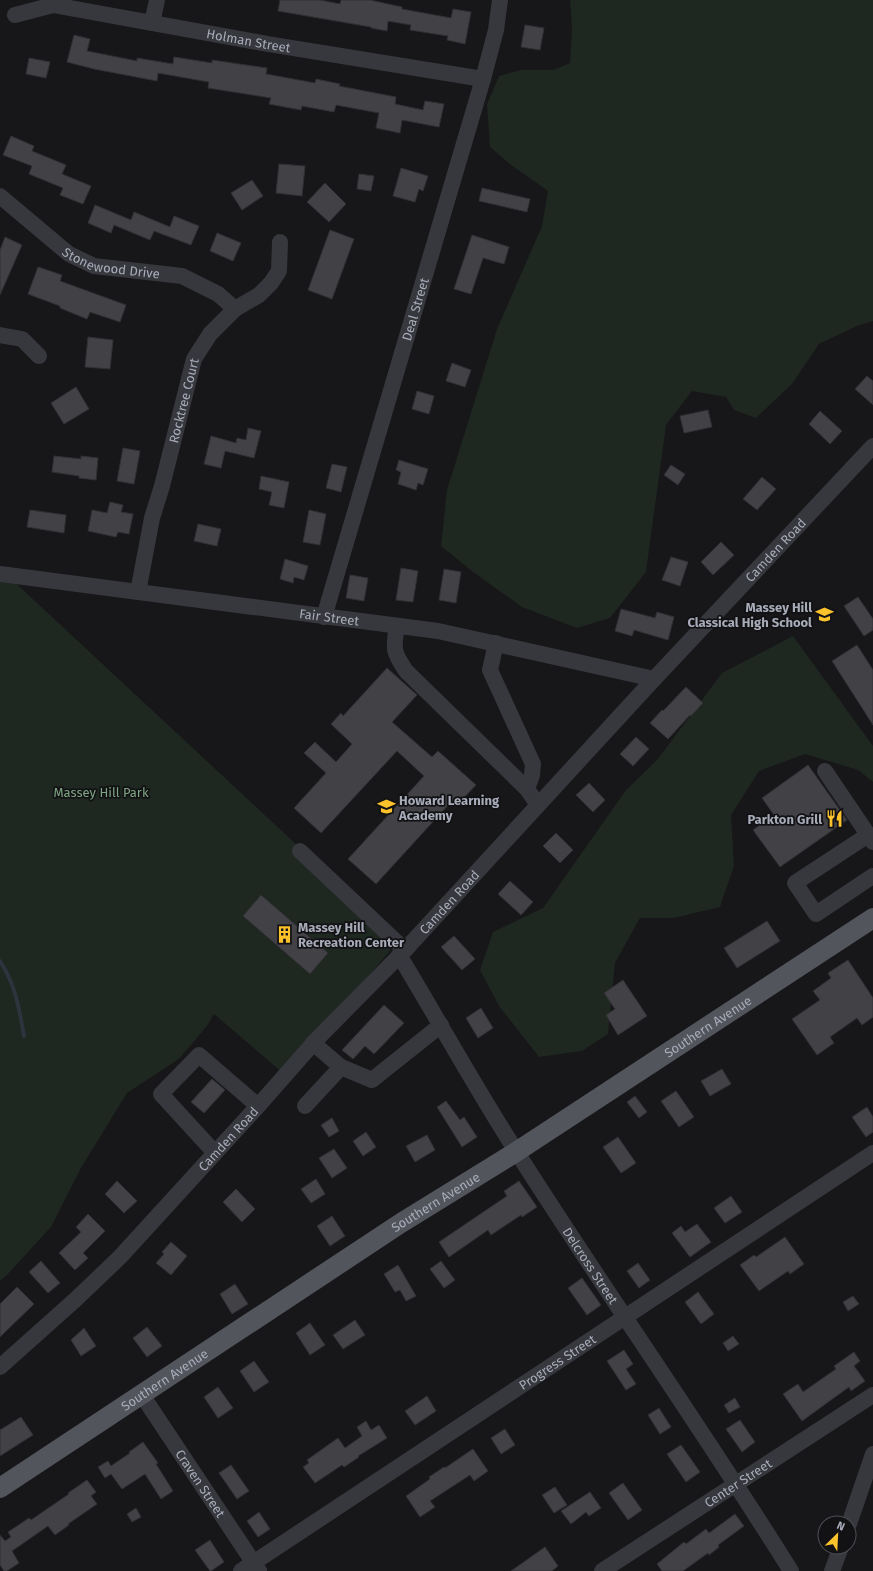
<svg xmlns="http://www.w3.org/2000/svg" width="873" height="1571" viewBox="0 0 873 1571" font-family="'Fira Sans',sans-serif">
	<rect width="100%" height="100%" fill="#171619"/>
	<g fill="#1e2720">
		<polygon points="570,0 873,0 873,321 857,326 819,344 792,384 756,418 734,410 726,397 692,391 666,425 646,572 610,618 577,628 522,607 473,572 441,546 447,490 497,329 542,226 548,191 511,165 490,147 487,104 499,76 521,70 553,70 570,63 572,29"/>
		<polygon points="0,574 6,574 399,940 285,1075 214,1014 207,1026 179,1059 127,1093 81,1168 51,1227 7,1275 0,1281"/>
		<polygon points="793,636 873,746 873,782 858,770 805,754 759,771 731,815 734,866 720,907 674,918 640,918 615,963 608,1034 582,1051 539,1057 499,1006 480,970 493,932 543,908 626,790 657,760 722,673"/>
	</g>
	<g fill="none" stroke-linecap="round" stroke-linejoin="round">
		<path stroke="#2c343d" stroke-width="4" d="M0,961C16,986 19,1008 24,1036"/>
	</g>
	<g fill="#414146" stroke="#313035">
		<polygon points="280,0 320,0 340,4 341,0 370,0 402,7 402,9 451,18 453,9 471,12 465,44 447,40 448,36 410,30 411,25 388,21 387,31 371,28 371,27 278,11"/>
		<polygon points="525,25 544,28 540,50 521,47"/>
		<polygon points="74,35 90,39 87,51 137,61 137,58 173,64 174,57 212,63 212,60 267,68 266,74 315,83 316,79 340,84 339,86 396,97 395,104 423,110 425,101 444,104 439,127 402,120 400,133 376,128 379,113 336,105 334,112 302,106 301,110 269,104 271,98 208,88 209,82 158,73 157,81 94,69 67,62"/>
		<polygon points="29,58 50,62 46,78 26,74"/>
		<polygon points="11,136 34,146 32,151 66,165 62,174 91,186 83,204 60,195 63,188 29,174 32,166 3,155"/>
		<polygon points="279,164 305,166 302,196 276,193"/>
		<polygon points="401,168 428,176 423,191 419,189 415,202 393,196"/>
		<polygon points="359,174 374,176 371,191 357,189"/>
		<polygon points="252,180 263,196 242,210 231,193"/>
		<polygon points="325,183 346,204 329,222 307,202"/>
		<polygon points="482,188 530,199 527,212 479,201"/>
		<polygon points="95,205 131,220 134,212 170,227 174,216 199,226 191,245 154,231 150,240 114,225 111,233 88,223"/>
		<polygon points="330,230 354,239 332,299 308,290"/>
		<polygon points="217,233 241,243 233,261 210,251"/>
		<polygon points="472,235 509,247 504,264 483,258 471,294 454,289"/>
		<polygon points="5,237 22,245 0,295 0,250"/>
		<polygon points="38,267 62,275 60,281 126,305 120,322 90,312 87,319 60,308 60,306 28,294"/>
		<polygon points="88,337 113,340 110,369 85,367"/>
		<polygon points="452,363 471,370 465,387 446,381"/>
		<polygon points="867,376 873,381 873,405 855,389"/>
		<polygon points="76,387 89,409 64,424 51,403"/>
		<polygon points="417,391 434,396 429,414 412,409"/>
		<polygon points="708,410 712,427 684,433 680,416"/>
		<polygon points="820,411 842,431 830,444 809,424"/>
		<polygon points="248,428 261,431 254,458 225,451 221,468 204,464 211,436 236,443 237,438 246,440"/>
		<polygon points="123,448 140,451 134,484 117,481"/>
		<polygon points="54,456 81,459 81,456 98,458 96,480 79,478 79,476 52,472"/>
		<polygon points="399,460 428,469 423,485 418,483 416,490 398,484 401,472 396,470"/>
		<polygon points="332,464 347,467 341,492 326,488"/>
		<polygon points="671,465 685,474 678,485 664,475"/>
		<polygon points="261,476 289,482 284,508 269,505 272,492 259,489"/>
		<polygon points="762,477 776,489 757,510 743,499"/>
		<polygon points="110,502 123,505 121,512 133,514 129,534 118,532 116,537 88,531 92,510 107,513"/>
		<polygon points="30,510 66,515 64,533 27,527"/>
		<polygon points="309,510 326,514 320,545 303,542"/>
		<polygon points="198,524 221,529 217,546 194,541"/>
		<polygon points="721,542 734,555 713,575 701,562"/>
		<polygon points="671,557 688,562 680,586 662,580"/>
		<polygon points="285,559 308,566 304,580 294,577 293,583 280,579"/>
		<polygon points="401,568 418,571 413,602 396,600"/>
		<polygon points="444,569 461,572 456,603 439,600"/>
		<polygon points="350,575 368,578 364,601 346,598"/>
		<polygon points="858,597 873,619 873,630 864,636 844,606"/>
		<polygon points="621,609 655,618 657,612 674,617 668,640 634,630 632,636 615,631"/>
		<polygon points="857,645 873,670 873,725 832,661"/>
		<polygon points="387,668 417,695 392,722 432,757 438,751 476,785 456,806 451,802 376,884 348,859 424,776 397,751 321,833 294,808 326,773 304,753 315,742 336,762 352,744 331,724 341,713 343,716"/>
		<polygon points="686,687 703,703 691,716 690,715 668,739 650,723 662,710 663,711"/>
		<polygon points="636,737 649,749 633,766 620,754"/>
		<polygon points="808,765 847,820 780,867 753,830 774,815 762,798"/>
		<polygon points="589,783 605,800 593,812 576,795"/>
		<polygon points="556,833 573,850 560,863 543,846"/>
		<polygon points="510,881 533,902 521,915 498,894"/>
		<polygon points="261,895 328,953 310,974 243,916"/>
		<polygon points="767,921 780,941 737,968 724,948"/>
		<polygon points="454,936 475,959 462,970 441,947"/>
		<polygon points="848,960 873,998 873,1017 862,1025 857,1018 830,1037 834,1043 817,1055 792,1019 820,1000 813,991 831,978 828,973"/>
		<polygon points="623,980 647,1016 618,1035 606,1015 615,1009 604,993"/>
		<polygon points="384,1005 404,1023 374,1054 365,1046 353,1059 342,1050"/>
		<polygon points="481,1008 493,1028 478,1038 466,1018"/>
		<polygon points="722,1069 731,1084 710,1096 701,1081"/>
		<polygon points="212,1079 225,1090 204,1113 191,1102"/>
		<polygon points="676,1091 694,1117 679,1127 661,1101"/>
		<polygon points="635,1096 647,1112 639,1118 627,1102"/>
		<polygon points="446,1101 460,1120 464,1117 477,1137 462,1147 437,1107"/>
		<polygon points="867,1107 873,1117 873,1132 866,1137 852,1117"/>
		<polygon points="332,1118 339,1131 329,1137 321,1125"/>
		<polygon points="366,1132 376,1147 363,1156 353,1141"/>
		<polygon points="427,1135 435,1150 415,1162 406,1146"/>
		<polygon points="618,1137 636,1163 621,1173 603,1147"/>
		<polygon points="334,1149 347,1168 332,1178 319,1158"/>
		<polygon points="316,1179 325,1194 311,1203 301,1189"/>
		<polygon points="117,1181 137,1201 124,1213 105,1194"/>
		<polygon points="519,1181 537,1207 522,1217 521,1215 491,1235 488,1230 449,1257 439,1242 507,1196 504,1191"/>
		<polygon points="236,1189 255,1209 242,1222 223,1202"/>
		<polygon points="731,1196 742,1212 725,1223 714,1208"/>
		<polygon points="88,1214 105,1231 83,1253 88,1258 75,1270 59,1253 81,1232 76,1227"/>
		<polygon points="332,1216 345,1236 330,1246 317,1226"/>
		<polygon points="697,1224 711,1242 690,1257 672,1233 681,1226 685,1232"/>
		<polygon points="785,1237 804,1264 790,1274 788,1271 759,1291 740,1265 754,1255 756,1257"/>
		<polygon points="171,1242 187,1256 171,1275 156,1263 164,1254 162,1252"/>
		<polygon points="41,1261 60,1283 48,1293 29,1272"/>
		<polygon points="441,1261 455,1280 444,1288 430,1269"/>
		<polygon points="638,1263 650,1280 639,1288 627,1271"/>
		<polygon points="398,1265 416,1296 406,1301 400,1290 395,1292 384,1274"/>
		<polygon points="582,1278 601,1305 587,1315 568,1288"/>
		<polygon points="235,1284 248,1304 232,1314 220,1294"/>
		<polygon points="17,1287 34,1304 0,1337 0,1304"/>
		<polygon points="698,1292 714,1314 701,1324 685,1302"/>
		<polygon points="853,1296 859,1304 848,1311 843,1302"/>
		<polygon points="355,1320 365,1335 343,1349 333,1335"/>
		<polygon points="310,1323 325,1345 310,1355 296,1333"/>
		<polygon points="147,1327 162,1346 147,1357 133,1338"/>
		<polygon points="84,1328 96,1346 81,1356 71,1340"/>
		<polygon points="733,1336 739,1344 728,1351 723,1343"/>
		<polygon points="624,1350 633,1364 626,1369 636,1384 626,1390 607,1361"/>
		<polygon points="854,1352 860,1361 854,1366 865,1381 851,1391 849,1387 802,1421 783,1394 798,1384 803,1392 836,1369 834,1366"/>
		<polygon points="254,1361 269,1382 254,1392 240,1371"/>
		<polygon points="218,1387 233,1408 218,1418 204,1397"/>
		<polygon points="427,1396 436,1411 415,1425 405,1411"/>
		<polygon points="735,1398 740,1407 729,1413 724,1405"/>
		<polygon points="659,1408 671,1427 660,1434 648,1415"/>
		<polygon points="21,1417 33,1435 0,1456 0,1430"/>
		<polygon points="740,1420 755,1442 742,1452 726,1429"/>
		<polygon points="366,1421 371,1430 379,1425 387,1438 358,1456 359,1457 344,1467 342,1465 315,1483 303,1467 309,1463 307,1460 338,1438 345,1448 362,1436 357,1427"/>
		<polygon points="505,1429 515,1445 501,1454 491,1438"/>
		<polygon points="143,1442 158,1463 156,1464 173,1491 161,1499 145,1474 122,1489 111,1474 105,1478 98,1467 108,1461 111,1466 130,1453 129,1452"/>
		<polygon points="681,1445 700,1472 686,1482 667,1454"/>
		<polygon points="473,1449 488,1471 474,1481 470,1475 430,1501 435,1507 420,1517 406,1496 430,1479 429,1477 444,1467 445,1468"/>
		<polygon points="231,1465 249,1491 237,1499 219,1473"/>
		<polygon points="87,1480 96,1492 91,1496 97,1504 68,1524 69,1525 55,1535 48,1526 12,1551 19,1563 7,1571 4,1571 0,1565 0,1535 5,1541 11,1537 8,1532 29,1518 31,1520 69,1494 68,1493"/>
		<polygon points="623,1483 642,1510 628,1520 609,1493"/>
		<polygon points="555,1487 567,1505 554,1513 542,1495"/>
		<polygon points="590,1492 601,1508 589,1516 586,1512 571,1524 561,1511"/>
		<polygon points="136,1508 141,1517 132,1522 127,1514"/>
		<polygon points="259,1512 270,1529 258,1537 247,1521"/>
		<polygon points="735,1514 744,1526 718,1545 719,1547 709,1555 708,1553 683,1571 662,1571 657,1564 684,1542 686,1544 706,1529 709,1533"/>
		<polygon points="210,1540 224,1562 211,1571 210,1571 195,1550"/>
		<polygon points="545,1547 558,1566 552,1571 511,1571"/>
	</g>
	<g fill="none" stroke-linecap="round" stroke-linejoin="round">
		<g stroke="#37383e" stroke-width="16">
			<path id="s1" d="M15,15L53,5L268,44L483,79"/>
			<polyline points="152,23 157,0"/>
			<path id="s2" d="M0,196L69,254L94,266L182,276L218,294L235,309"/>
			<polyline points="0,335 22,339 39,356"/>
			<path id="s3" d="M0,574L438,631L654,679"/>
			<path id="s4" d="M138,592L152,518L162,486L194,359L210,334L235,309L259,295L271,283L279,271L280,242"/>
			<path id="s5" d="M324,617L483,79L496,30L500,0"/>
			<path d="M397,626C393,649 393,652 406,671L527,789L538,805"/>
			<polyline points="496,643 490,670 533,764 532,775 527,789"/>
			<polyline points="825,771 873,842"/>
			<polyline points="868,835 795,883 816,914 873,876"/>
			<polyline points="300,851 405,950"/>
			<path id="s6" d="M399,955C439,1021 476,1089 518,1154C607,1294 703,1430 791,1571"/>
			<polyline points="313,1043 341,1067"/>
			<polyline points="305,1106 341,1067 372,1080 441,1025"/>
			<polyline points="215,1153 161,1094 199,1055 258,1106"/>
			<path id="s7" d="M0,1367L75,1300L120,1257L258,1106L317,1039L405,950L654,679L873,446"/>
			<path id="s8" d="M142,1395L259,1571"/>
			<polyline points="849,1524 873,1454"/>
			<path id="s9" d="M241,1571L873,1153"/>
			<path id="s10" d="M602,1571L873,1395"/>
			<polyline points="832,1571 841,1547"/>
		</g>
		<path stroke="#53555d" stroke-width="20" id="s11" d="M0,1488L401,1223L516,1152L873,918"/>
	</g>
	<defs>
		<symbol id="school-bare" viewBox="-9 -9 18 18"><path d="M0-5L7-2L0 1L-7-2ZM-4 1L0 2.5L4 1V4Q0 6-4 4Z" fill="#fbc22c" stroke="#121114" stroke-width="2.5" paint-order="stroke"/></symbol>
		<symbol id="restaurant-bare" viewBox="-9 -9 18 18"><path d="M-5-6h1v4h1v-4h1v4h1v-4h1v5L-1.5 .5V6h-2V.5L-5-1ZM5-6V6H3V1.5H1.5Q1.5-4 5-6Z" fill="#fbc22c" stroke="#121114" stroke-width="2.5" paint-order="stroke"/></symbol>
		<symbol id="building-bare" viewBox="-9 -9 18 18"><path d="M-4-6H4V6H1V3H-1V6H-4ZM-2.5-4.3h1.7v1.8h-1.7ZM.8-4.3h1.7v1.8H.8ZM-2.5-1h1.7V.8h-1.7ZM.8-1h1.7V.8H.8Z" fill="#fbc22c" stroke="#121114" stroke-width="2.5" paint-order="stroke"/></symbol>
	</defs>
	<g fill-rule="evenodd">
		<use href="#school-bare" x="812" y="602" width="25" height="25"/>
		<use href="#school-bare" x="374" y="794" width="25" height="25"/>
		<use href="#restaurant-bare" x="822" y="806" width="25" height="25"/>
		<use href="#building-bare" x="272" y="922" width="25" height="25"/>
	</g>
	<g text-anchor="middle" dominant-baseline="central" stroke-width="3.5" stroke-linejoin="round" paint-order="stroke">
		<g font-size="13" fill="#a8acb9" stroke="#121114">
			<text stroke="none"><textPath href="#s1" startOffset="238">Holman Street</textPath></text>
			<text stroke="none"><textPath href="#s2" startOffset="134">Stonewood Drive</textPath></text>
			<text stroke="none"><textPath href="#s5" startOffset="321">Deal Street</textPath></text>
			<text stroke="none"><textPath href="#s4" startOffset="197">Rocktree Court</textPath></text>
			<text stroke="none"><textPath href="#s7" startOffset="1127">Camden Road</textPath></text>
			<text stroke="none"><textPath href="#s3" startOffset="332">Fair Street</textPath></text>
			<text stroke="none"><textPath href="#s7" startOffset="647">Camden Road</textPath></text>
			<text stroke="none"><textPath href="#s11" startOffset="845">Southern Avenue</textPath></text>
			<text stroke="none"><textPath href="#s7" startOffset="323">Camden Road</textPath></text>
			<text stroke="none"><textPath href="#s11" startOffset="521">Southern Avenue</textPath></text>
			<text stroke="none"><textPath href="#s6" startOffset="365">Delcross Street</textPath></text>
			<text stroke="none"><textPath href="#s9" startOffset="379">Progress Street</textPath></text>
			<text stroke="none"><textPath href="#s11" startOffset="197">Southern Avenue</textPath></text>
			<text stroke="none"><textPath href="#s8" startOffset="106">Craven Street</textPath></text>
			<text stroke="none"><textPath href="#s10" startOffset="162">Center Street</textPath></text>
		</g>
		<g font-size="13" font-weight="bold" fill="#a8acb9" stroke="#121114" text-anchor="end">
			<text x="812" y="607">Massey Hill<tspan x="812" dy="15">Classical High School</tspan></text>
			<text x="399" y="800" text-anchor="start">Howard Learning<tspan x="399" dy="15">Academy</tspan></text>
			<text x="822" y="819">Parkton Grill</text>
			<text x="298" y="927" text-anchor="start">Massey Hill<tspan x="298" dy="15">Recreation Center</tspan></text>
		</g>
		<g font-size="13" fill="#7ea583" stroke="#121114">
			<text x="101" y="792">Massey Hill Park</text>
		</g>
	</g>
	<g transform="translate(837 1535) rotate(24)"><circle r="19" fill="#121114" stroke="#4e4f56"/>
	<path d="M0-3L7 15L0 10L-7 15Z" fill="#fbc22c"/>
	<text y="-6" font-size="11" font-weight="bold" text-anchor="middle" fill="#a8acb9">N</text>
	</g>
</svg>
